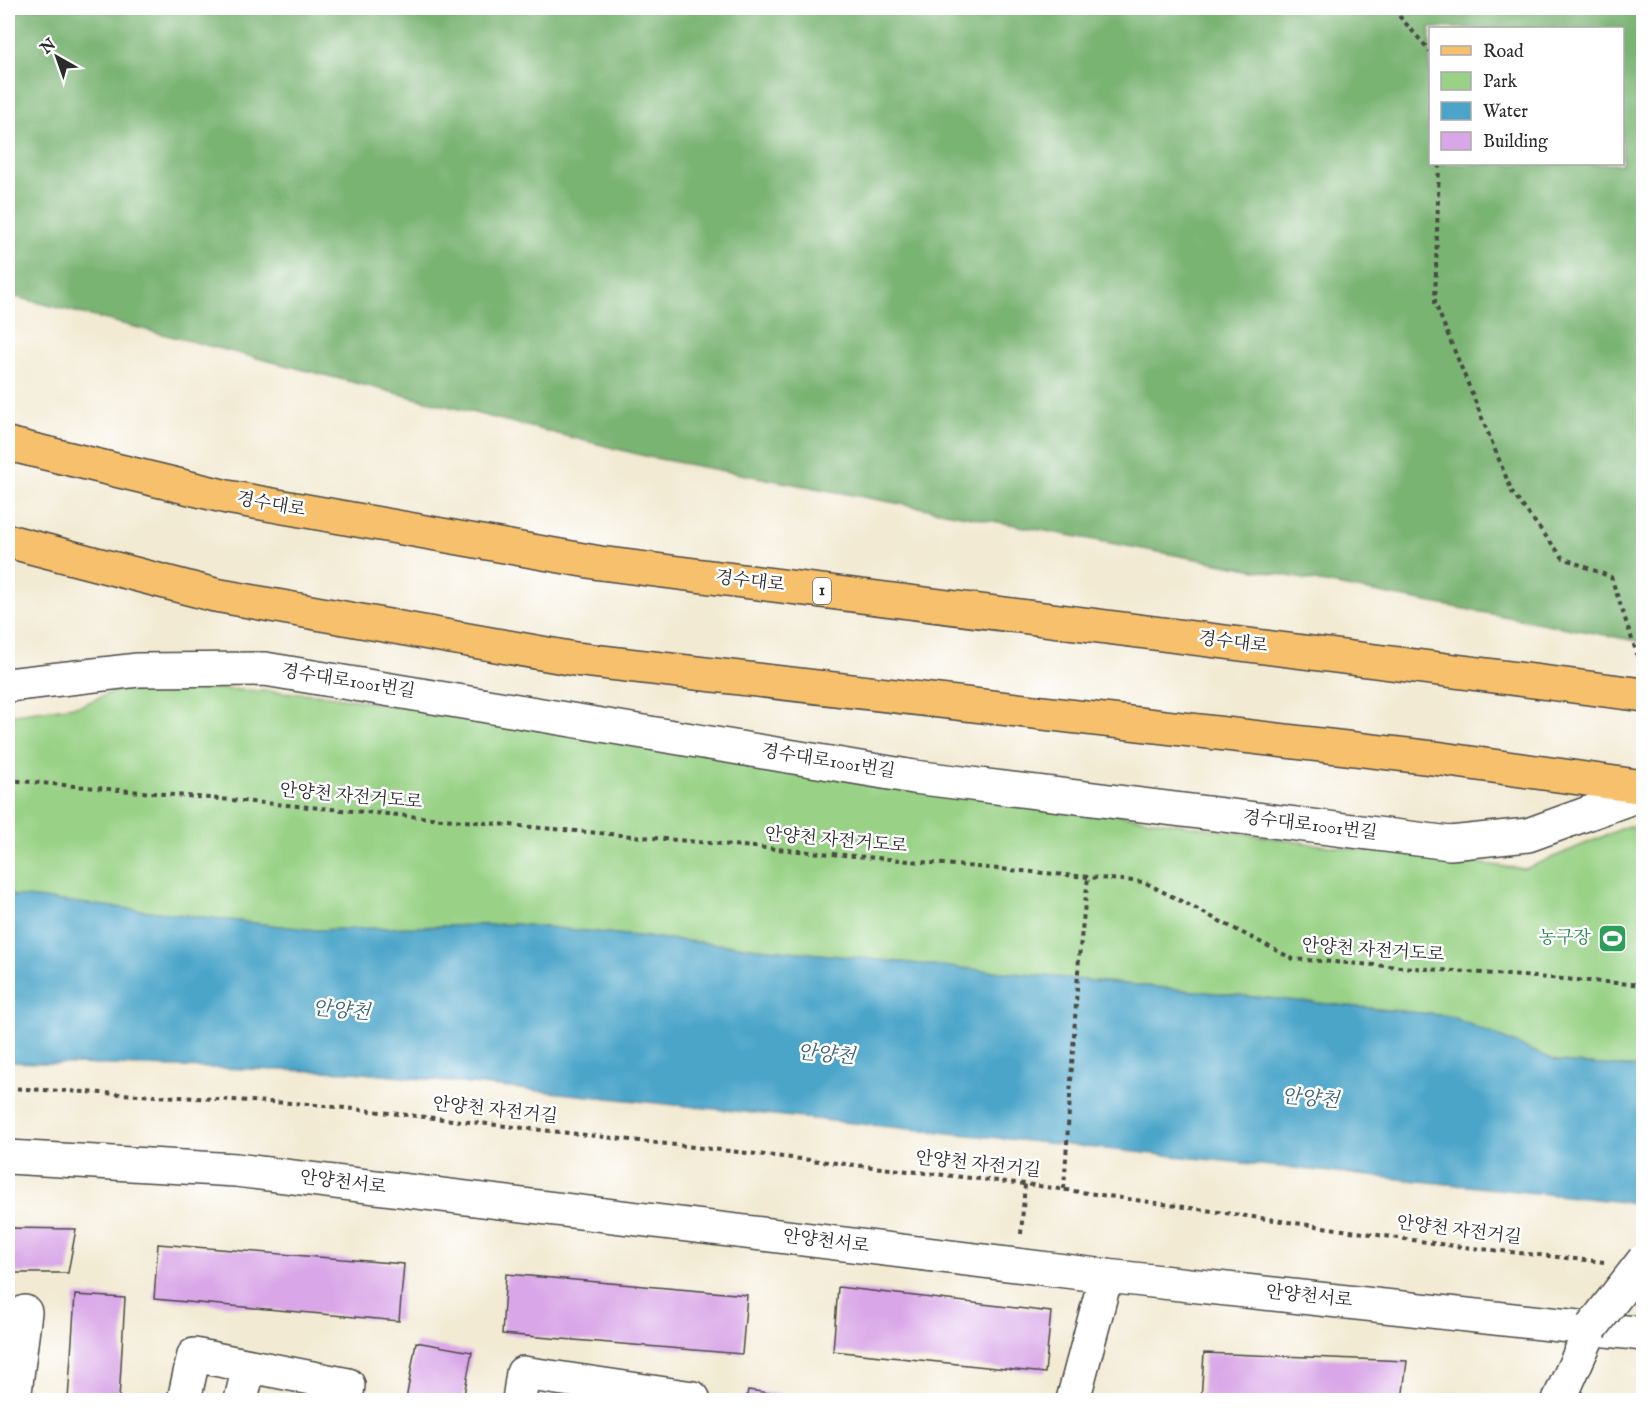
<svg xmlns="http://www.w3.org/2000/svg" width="1651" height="1408" viewBox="0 0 1651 1408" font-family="'IM FELL English','Noto Serif KR',serif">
	<rect width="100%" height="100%" fill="#fff"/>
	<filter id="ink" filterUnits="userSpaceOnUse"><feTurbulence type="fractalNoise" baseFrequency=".0167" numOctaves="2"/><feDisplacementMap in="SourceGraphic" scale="12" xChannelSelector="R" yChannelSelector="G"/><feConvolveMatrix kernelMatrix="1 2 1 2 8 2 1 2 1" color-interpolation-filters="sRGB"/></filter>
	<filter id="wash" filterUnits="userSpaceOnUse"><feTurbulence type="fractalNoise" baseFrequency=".008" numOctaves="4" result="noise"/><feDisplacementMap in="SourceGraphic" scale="24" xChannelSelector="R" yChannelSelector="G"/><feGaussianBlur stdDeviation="1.35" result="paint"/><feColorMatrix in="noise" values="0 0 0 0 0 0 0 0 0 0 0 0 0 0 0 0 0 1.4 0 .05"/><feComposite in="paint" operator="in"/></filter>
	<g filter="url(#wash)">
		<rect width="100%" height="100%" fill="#f2ead3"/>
		<polygon fill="#99d286" stroke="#627e58" stroke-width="1.5" points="131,684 315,694 1312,844 1525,869 1628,826 1643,828 1643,1068 1559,1062 1449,1016 515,924 316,930 8,895 8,715 82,705"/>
		<path fill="#7ab473" stroke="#52704f" stroke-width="1.5" fill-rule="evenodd" d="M8,8H1643V642L649,457L8,295ZM1430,28H1622V164H1430Z"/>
		<polygon fill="#4ba5c9" stroke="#3b687a" stroke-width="1.5" points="8,895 316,930 515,924 1450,1016 1559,1062 1643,1068 1643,1204 353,1072 8,1062"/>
		<g id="blocks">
			<g fill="#d9a6e7">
				<polygon points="8,1228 76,1229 68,1273 8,1273"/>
				<polygon points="158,1244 404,1264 399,1321 154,1299"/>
				<polygon points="506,1274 747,1295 742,1354 502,1334"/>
				<polygon points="838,1287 1051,1312 1045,1373 833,1351"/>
				<polygon points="75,1295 125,1298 119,1400 68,1400"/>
				<polygon points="416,1342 472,1352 463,1400 406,1400"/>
				<polygon points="1204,1353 1407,1361 1402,1400 1201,1400"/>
				<polygon points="748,1390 799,1397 798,1400 746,1400"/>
			</g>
		</g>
	</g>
	<g filter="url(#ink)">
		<use href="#blocks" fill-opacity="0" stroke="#494844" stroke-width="1.5"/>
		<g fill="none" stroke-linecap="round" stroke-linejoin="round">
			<defs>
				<g id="minor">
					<polyline points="8,685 138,670 265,669 914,777 1450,843 1528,835 1644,793"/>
					<polyline points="14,1400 25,1312"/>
					<polyline points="184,1400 194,1355 348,1385 346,1400"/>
					<polyline points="241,1400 249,1366"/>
					<polyline points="519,1400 523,1373 693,1398 693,1400"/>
					<polyline points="1073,1400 1106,1276"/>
					<polyline points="1559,1400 1592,1327"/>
				</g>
				<polyline id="tertiary" points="8,1157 236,1170 1106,1276 1644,1334"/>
				<g id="primary">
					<polyline points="8,444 227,497 600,563 1644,695"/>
					<polyline points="8,541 215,595 575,659 1442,759 1644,787"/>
				</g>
			</defs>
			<use href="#minor" stroke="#494844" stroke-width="36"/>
			<use href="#tertiary" stroke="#494844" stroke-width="36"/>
			<use href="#primary" stroke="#494844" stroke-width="36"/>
			<g stroke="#494844" stroke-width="4" stroke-dasharray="4.5 4.5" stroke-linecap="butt">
				<polyline points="1395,8 1400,17 1430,51"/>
				<polyline points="1439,164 1435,303 1513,494 1563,558 1611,577 1640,663"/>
				<polyline points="8,780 1144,882 1293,959 1644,985"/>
				<polyline points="8,1088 308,1104 1025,1184 1454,1246 1604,1262"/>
				<polyline points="1064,1189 1079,957 1088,877"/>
				<polyline points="1021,1234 1025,1184"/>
			</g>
			<use href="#minor" stroke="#fff" stroke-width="33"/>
			<use href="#tertiary" stroke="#fff" stroke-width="33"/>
			<use href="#primary" stroke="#f7c06c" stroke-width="33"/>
			<defs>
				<polyline id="tertiary-bridge" points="1592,1327 1644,1260"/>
			</defs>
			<use href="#tertiary-bridge" stroke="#494844" stroke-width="36" stroke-linecap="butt"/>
			<use href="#tertiary-bridge" stroke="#fff" stroke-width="33"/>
		</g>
	</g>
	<defs>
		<symbol id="stadium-square" viewBox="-11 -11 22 22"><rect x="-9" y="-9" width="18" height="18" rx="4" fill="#2e9e5b" stroke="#fff"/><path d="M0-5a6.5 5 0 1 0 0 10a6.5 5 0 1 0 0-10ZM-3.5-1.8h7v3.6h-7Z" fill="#fff"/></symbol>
	</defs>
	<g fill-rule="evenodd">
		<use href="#stadium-square" x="1596" y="922" width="33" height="33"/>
	</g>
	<g text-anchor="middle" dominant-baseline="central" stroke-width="5" stroke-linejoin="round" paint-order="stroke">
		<rect fill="#fff" stroke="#6b6b6b" stroke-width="1.5" x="813" y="578" width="18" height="26" rx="4.5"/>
		<g font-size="16" font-weight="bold" fill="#2b2b2b">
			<text x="822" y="591">1</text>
		</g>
		<g font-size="18" fill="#2b2b2b" stroke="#fff">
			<text transform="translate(271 505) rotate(10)">경수대로</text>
			<text transform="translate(750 582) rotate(7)">경수대로</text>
			<text transform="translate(1233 643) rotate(7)">경수대로</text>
			<text transform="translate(348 682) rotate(9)">경수대로1001번길</text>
			<text transform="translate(828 762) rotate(9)">경수대로1001번길</text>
			<text transform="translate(351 797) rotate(5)">안양천 자전거도로</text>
			<text transform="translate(1310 826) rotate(7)">경수대로1001번길</text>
			<text transform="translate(836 841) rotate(5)">안양천 자전거도로</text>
			<text transform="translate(1373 951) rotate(4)">안양천 자전거도로</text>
			<text transform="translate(495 1111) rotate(6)">안양천 자전거길</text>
			<text transform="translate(978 1165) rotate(6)">안양천 자전거길</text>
			<text transform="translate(343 1183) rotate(7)">안양천서로</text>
			<text transform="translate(1459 1231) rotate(7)">안양천 자전거길</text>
			<text transform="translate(826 1242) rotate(7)">안양천서로</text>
			<text transform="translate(1309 1297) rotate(6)">안양천서로</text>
		</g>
		<g font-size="18" fill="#27864d" stroke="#fff" text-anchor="end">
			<text x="1591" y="938">농구장</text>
		</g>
		<g font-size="20" font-style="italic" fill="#396272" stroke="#fff">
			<text transform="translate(341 1011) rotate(5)">안양천</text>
			<text transform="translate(826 1055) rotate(5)">안양천</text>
			<text transform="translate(1310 1099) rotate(5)">안양천</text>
		</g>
	</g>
	<rect width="1651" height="1408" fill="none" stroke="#fff" stroke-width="30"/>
	<rect x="1429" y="27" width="195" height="138" fill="#ffffff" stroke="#aaaaaa" stroke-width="1.5"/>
	<rect x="1441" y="46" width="30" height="9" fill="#f7c06c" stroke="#aaaaaa" stroke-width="1.5"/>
	<text x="1483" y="57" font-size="18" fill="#2b2b2b">Road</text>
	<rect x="1441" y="72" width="30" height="18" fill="#99d286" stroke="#aaaaaa" stroke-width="1.5"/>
	<text x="1483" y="87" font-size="18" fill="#2b2b2b">Park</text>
	<rect x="1441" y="102" width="30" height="18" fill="#4ba5c9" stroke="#aaaaaa" stroke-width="1.5"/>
	<text x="1483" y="117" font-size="18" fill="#2b2b2b">Water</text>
	<rect x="1441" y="132" width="30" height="18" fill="#d9a6e7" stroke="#aaaaaa" stroke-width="1.5"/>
	<text x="1483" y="147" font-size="18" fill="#2b2b2b">Building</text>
	<g transform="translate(57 57) rotate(320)" stroke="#ffffff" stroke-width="4.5" paint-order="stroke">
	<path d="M0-4.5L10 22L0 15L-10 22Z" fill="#2b2b2b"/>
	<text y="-9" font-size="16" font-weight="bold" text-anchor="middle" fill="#2b2b2b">N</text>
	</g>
</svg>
